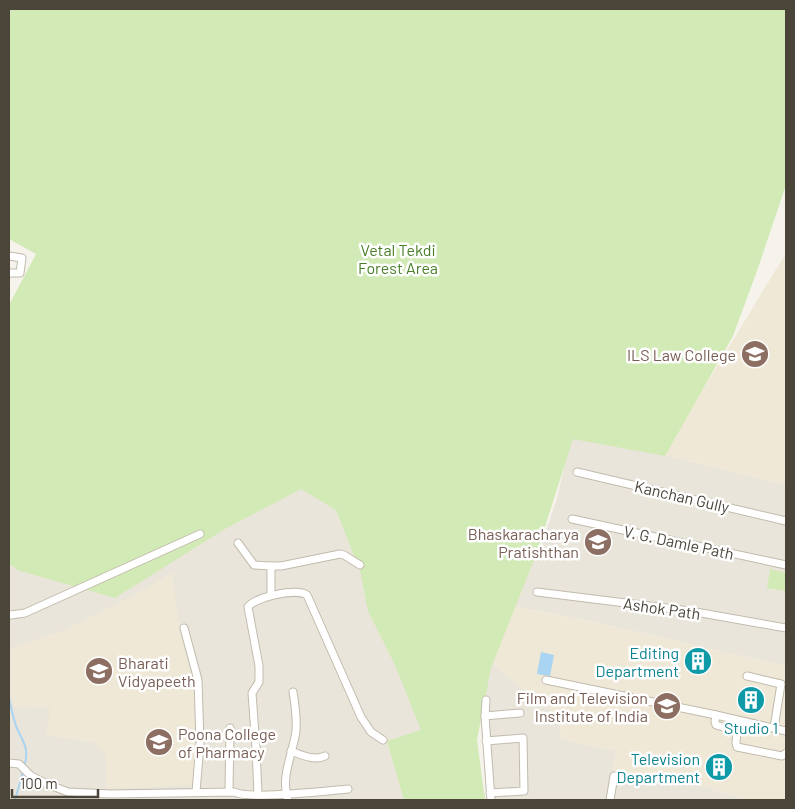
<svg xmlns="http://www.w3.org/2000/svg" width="795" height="809" viewBox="0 0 795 809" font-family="Barlow,sans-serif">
	<rect width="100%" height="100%" fill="#f6f3ec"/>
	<g fill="#eae5da">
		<polygon points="289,434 466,719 486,800 9,800 9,499"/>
		<polygon points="571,438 663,455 786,485 786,666 590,621 512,606 542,543 557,498"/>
		<polygon points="492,664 562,718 559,739 616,751 613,770 691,782 745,800 489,800 484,765 482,718 485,691"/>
	</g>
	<g fill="#efe8d6">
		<polygon points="786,253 786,485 663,455"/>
		<polygon points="172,573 180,633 196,691 198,785 106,789 106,757 95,743 46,735 50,708 14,707 9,687 9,649 67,629 134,595"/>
		<polygon points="512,606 590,621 786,666 786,800 745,800 691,782 613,770 616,751 559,739 562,718 492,664"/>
	</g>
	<g fill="#d2eab5">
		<polygon points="9,9 786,9 786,185 758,268 733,336 665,456 573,439 536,555 491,668 477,740 485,800 404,800 387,741 421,730 395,665 368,611 360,571 336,510 301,489 225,529 115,598 17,570 9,563 9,305 36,254 9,239"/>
		<polygon points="770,569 786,573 786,591 767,588"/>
	</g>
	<polygon fill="#a9d4f2" points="541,652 554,655 550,676 537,674"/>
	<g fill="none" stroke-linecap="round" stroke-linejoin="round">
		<g stroke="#a9d4f2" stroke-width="2">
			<path d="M9,698C11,708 13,717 16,726C23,743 30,747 24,767"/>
			<polyline points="15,800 23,772"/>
		</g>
		<defs>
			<g id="street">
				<polyline points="9,256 22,258 20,273 9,273"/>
				<polyline points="577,472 786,521"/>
				<polyline points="572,519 786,565"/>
				<polyline points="238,543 254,565 271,566"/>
				<polyline points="537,592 690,611 786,628"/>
				<polyline points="271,595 271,566 281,566 340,554 344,555 360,565"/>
				<polyline points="9,614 11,615 25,613 200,534"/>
				<polyline points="184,628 198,680 200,744 196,792"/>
				<polyline points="747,676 781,684 774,728"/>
				<polyline points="546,680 716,715 786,731"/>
				<polyline points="716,715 715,722 716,725 737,731 736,743 737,747 782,756 786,753"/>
				<polyline points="485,716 486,700"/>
				<polyline points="486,741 523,738 524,791 490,793"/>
				<path d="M291,751C302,755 314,761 325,756"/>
				<path d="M9,763L19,764L31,776L47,784L68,792L111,794L234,792C251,800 326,791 348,789"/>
				<polyline points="229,792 230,728"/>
				<path d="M258,795L256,748L252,693L259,682V666L248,607C255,597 296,588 307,595L361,717L371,732L383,740"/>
				<path d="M288,800C280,778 293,753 296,731C297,718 295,704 293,692"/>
				<polyline points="491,800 485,716 520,713"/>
				<polyline points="610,800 614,776"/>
			</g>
		</defs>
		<use href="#street" stroke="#c2bbae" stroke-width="9"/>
		<use href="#street" stroke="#fff" stroke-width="7"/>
	</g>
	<defs>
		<symbol id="university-disc" viewBox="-11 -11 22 22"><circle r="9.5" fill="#8d6e63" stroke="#fff"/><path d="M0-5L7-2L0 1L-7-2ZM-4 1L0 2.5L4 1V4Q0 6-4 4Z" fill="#fff"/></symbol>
		<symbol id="school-disc" viewBox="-11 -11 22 22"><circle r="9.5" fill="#8d6e63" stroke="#fff"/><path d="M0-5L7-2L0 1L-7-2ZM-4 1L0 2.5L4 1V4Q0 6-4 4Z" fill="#fff"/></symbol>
		<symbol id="building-disc" viewBox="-11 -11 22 22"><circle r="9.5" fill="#0f9aa8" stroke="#fff"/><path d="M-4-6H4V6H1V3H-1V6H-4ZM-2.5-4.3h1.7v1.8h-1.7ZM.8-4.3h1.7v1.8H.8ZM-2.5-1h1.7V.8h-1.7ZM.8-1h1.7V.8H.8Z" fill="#fff"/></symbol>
	</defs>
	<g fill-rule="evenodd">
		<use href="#university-disc" x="739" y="338" width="32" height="32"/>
		<use href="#school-disc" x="582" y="526" width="32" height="32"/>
		<use href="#building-disc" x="682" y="645" width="32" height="32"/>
		<use href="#university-disc" x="83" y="655" width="32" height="32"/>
		<use href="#building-disc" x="735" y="684" width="32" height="32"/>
		<use href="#university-disc" x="651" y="690" width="32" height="32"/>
		<use href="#university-disc" x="143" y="726" width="32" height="32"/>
		<use href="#building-disc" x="703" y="751" width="32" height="32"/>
	</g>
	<g text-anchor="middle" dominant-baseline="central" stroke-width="5" stroke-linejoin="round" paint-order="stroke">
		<g font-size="16" fill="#4a7f2a" stroke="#fff">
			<text x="398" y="249">Vetal Tekdi<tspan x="398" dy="18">Forest Area</tspan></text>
		</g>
		<g font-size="16" fill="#785e54" stroke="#fff" text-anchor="end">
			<text x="736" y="354">ILS Law College</text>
			<text x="579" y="533">Bhaskaracharya<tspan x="579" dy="18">Pratishthan</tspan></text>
			<text x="118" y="662" text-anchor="start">Bharati<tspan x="118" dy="18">Vidyapeeth</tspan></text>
			<text x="648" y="697">Film and Television<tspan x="648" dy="18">Institute of India</tspan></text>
			<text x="178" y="733" text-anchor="start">Poona College<tspan x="178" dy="18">of Pharmacy</tspan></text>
		</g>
		<g font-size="16" fill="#4b4439" stroke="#fff">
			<text transform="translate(682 496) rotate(13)">Kanchan Gully</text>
			<text transform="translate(679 542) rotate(12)">V. G. Damle Path</text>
			<text transform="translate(662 608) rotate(8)">Ashok Path</text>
		</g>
		<g font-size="16" fill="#0d838f" stroke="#fff" text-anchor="end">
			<text x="679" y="652">Editing<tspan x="679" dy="18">Department</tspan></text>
			<text x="751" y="727" text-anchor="middle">Studio 1</text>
			<text x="700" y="758">Television<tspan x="700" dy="18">Department</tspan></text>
		</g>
	</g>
	<rect width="795" height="809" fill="none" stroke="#4b4439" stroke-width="20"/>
	<path d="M12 789v8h86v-8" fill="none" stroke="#4b4439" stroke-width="2.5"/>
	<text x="20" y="789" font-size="15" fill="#4b4439" stroke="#ffffff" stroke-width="4" paint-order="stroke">100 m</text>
</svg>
